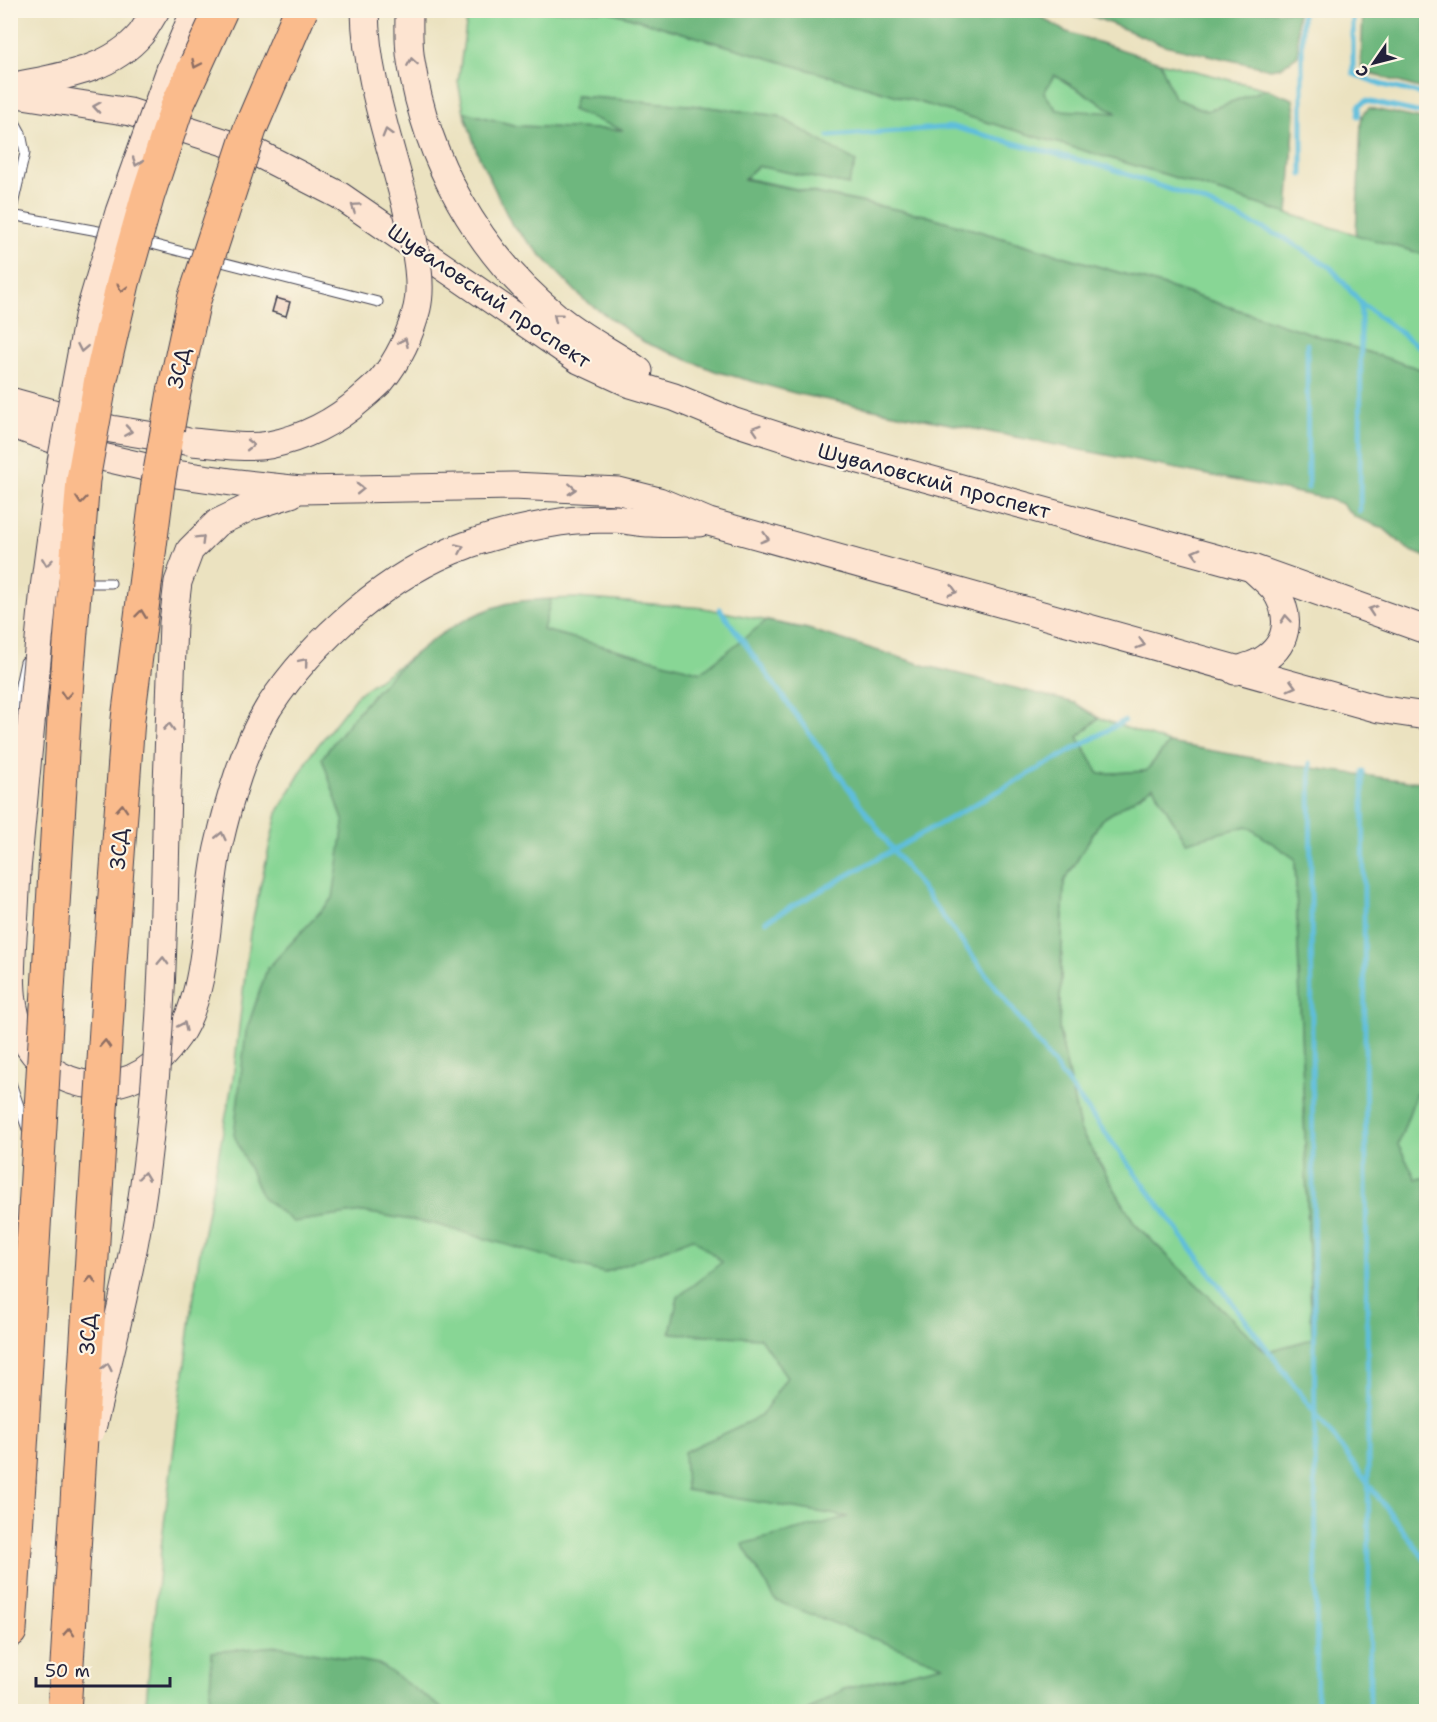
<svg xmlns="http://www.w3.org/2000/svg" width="1437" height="1722" viewBox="0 0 1437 1722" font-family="'Shantell Sans',sans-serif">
	<rect width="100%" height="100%" fill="#fcf5e5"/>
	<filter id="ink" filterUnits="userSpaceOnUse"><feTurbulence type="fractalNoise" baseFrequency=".0167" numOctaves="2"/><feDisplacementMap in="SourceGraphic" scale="12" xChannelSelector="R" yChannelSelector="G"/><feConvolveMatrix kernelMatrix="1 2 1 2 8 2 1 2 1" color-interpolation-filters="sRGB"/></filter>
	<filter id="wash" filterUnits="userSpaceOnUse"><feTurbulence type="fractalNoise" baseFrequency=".008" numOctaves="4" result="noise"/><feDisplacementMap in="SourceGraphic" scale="24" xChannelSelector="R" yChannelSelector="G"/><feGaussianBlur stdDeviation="1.35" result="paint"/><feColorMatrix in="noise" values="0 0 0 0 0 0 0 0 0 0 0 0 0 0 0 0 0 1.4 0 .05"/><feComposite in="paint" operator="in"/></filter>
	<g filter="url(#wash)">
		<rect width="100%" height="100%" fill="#ebe2c0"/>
		<g fill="#88d695" stroke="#557c68" stroke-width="1.5">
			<polygon points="468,11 608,11 1167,175 1324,225 1426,255 1426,371 1168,287 924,215 744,178 758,166 848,185 779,116 700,106 576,96 625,130 517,126 464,112 458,82"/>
			<polygon points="1160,62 1266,89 1207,111 1174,98"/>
			<polygon points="1054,75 1117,113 1057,111 1044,93"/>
			<polygon points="576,598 704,608 808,629 918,827 632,1049 1120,1712 145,1712 162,1539 199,1257 233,1079 250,932 277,813 312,753 359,693 414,655 461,710 701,672 542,630 551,599"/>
			<polygon points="1099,718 1169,743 1146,771 1099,774 1078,737"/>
			<polygon points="1153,786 1186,842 1247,826 1295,858 1312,1339 1266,1352 1135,1224 1080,1130 1059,1030 1064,882 1101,820"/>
			<polygon points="1416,1093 1426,1097 1426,1178 1416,1179 1398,1145"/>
		</g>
		<g fill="#6eb77e" stroke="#486c5c" stroke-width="1.5" fill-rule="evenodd">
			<path d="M608,11H1032L1064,31L1160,62L1174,98L1207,111L1266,89L1293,99L1295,113L1288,214L1167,175ZM1054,75L1115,112L1116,113L1057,110L1044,93Z"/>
			<polygon points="1079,11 1297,11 1298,55 1281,67 1270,69 1164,45"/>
			<polygon points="1363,11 1426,11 1426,90 1365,72 1361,64"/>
			<polygon points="576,96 700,106 779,116 856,162 848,185 758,166 744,179 924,215 1168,287 1426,371 1426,557 1409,550 1383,528 1355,517 1342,504 1329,499 798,394 715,371 644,342 583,299 512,225 477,152 464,112 517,126 623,130 572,110"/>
			<polygon points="1369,108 1426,120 1426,255 1356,235 1361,123 1362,115"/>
			<path d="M551,599L543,630L701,672L766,621L808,629L927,666L1075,703L1099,718L1078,737L1099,774L1146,771L1169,743L1298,766L1407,781L1426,782V1097L1416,1094L1398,1145L1416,1179L1426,1178V1711H806L844,1689L943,1665L776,1601L742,1544L848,1517L686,1490L684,1452L761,1416L787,1377L760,1338L670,1333L678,1297L722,1262L693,1238L604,1273L434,1224L363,1212L293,1222L262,1197L234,1135L246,1032L267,969L333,898L344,823L322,758C368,695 427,626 505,604C519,600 536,600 551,599ZM1153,787L1186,842L1247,826L1295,859L1312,1339L1266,1352L1135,1224L1080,1130L1059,1030L1064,882L1101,820Z"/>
			<polygon points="278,1646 379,1664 446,1711 209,1711 212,1652"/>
		</g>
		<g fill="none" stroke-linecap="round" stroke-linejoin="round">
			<g stroke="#5ebedc" stroke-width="5">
				<polyline points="1353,10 1353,74 1383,85 1426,95"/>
				<polyline points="1358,116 1359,106 1366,101 1426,114"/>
				<polyline points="829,136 953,127 1109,168 1202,201 1284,238 1331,268 1361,303 1426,352"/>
				<polyline points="1302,175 1302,10"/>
				<polyline points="1307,344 1308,488"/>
				<polyline points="1360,512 1361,303"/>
				<polyline points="720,609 893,850 1426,1561"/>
				<polyline points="1310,763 1317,1712"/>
				<polyline points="1363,771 1370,1712"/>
				<polyline points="766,921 1124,721"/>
			</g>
		</g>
		<g id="blocks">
			<polygon fill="#e5ae9d" points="276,298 290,302 286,316 272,312"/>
		</g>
	</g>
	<g filter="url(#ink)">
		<use href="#blocks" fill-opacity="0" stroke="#403f4f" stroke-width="1.5"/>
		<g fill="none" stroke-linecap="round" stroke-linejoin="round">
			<defs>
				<g id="lane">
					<polyline points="10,113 21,133 25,153 10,218"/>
					<polyline points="11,215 109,233"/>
					<polyline points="140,241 378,302"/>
					<polyline points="82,587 88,583 111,583"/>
					<polyline points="10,758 20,685 25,662"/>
					<polyline points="10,1080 27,1129"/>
				</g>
				<g id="secondary">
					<path d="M409,10C409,27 408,44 411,61C426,159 478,253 556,316C582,338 612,352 639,371"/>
					<polyline points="171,67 195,10"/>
					<path d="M10,87C56,77 109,72 141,34C146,27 151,18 156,10"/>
					<polyline points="10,93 130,112 255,152 339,195 579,360 631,384 674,397 732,421 812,447 1252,568 1426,630"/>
					<polyline points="10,401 111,429 185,441"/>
					<polyline points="10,422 19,427 102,457 176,474 238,483 301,490 513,486 619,491 659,501 709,522 1379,709 1426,716"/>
					<path d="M1235,671C1243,668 1250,666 1257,663C1289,648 1293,616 1274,589C1268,582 1260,576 1254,570"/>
					<polyline points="167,785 173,623 178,582 190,550 217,523 250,507 291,494"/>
					<path d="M17,870C16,892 15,915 13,937C10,983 7,1032 45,1065C60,1078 76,1084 95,1085C134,1085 156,1068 178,1036C209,993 206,901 218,848C229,800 243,749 269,707C313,640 390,572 467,545C496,534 529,527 560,522C578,519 597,519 615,519C627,520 639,523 651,523C667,524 683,523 699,523"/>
				</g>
				<g id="highway">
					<polyline points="10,1631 19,1482"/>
					<polyline points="64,1712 78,1486"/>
				</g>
			</defs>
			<use href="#lane" stroke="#403f4f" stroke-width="11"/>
			<use href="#secondary" stroke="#403f4f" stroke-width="29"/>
			<use href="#highway" stroke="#403f4f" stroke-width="35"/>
			<use href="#lane" stroke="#fff" stroke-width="9"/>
			<use href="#secondary" stroke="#fde4d1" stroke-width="27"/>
			<use href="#highway" stroke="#fabb8c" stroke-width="33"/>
			<defs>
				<g id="secondary-bridge">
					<path d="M192,442C215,444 246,449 269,445C303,438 335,422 361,399C368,393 375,387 381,381C398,361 411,333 417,308C423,283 415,248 410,223C394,153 366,83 365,10"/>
					<polyline points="17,870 44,588 61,462 88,317 119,212 171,67"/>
					<path d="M92,1429C109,1357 128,1285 140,1211C162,1070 164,927 167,785"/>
				</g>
				<g id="highway-bridge">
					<polyline points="19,1482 64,719 83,480 101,379 123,283 148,195 178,104 221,10"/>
					<polyline points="78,1486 110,963 128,719 158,483 174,392 194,300 250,129 301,10"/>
				</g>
			</defs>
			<use href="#secondary-bridge" stroke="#403f4f" stroke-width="29" stroke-linecap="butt"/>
			<use href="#highway-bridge" stroke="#403f4f" stroke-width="35" stroke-linecap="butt"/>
			<use href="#secondary-bridge" stroke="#fde4d1" stroke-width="27"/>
			<use href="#highway-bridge" stroke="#fabb8c" stroke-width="33"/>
		</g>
		<defs><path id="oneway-chevron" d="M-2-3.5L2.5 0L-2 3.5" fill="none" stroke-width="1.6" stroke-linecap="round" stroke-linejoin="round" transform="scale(1.5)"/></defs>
		<g stroke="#9a8d8e">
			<use href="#oneway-chevron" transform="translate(412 62) rotate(-99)"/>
			<use href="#oneway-chevron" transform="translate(97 107) rotate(-171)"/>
			<use href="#oneway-chevron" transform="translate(387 133) rotate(-106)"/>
			<use href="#oneway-chevron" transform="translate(137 162) rotate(110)"/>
			<use href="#oneway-chevron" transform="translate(355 207) rotate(-146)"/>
			<use href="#oneway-chevron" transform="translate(557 317) rotate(-141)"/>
			<use href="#oneway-chevron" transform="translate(404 342) rotate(-66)"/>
			<use href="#oneway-chevron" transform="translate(82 348) rotate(101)"/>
			<use href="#oneway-chevron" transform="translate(756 429) rotate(-162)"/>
			<use href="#oneway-chevron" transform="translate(128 431) rotate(9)"/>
			<use href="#oneway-chevron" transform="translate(250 445)"/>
			<use href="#oneway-chevron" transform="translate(360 489) rotate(-1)"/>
			<use href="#oneway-chevron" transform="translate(572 489) rotate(3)"/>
			<use href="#oneway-chevron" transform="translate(765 538) rotate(16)"/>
			<use href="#oneway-chevron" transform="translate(201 539) rotate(-45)"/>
			<use href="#oneway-chevron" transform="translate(460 548) rotate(-24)"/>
			<use href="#oneway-chevron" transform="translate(1196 553) rotate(-165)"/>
			<use href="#oneway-chevron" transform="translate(47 562) rotate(98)"/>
			<use href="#oneway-chevron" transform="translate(953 591) rotate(16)"/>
			<use href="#oneway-chevron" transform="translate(1372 610) rotate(-161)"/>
			<use href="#oneway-chevron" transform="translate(1286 619) rotate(-95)"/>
			<use href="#oneway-chevron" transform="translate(1141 644) rotate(16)"/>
			<use href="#oneway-chevron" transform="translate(304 662) rotate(-50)"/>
			<use href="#oneway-chevron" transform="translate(1292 686) rotate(15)"/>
			<use href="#oneway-chevron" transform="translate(169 727) rotate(-88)"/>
			<use href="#oneway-chevron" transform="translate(221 836) rotate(-77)"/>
			<use href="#oneway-chevron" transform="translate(163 961) rotate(-88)"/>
			<use href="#oneway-chevron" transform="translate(183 1026) rotate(-65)"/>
			<use href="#oneway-chevron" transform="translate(144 1176) rotate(-83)"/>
			<use href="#oneway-chevron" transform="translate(107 1367) rotate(-77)"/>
		</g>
		<g stroke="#8e6e64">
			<use href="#oneway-chevron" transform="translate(196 64) rotate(115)"/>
			<use href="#oneway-chevron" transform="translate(122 288) rotate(104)"/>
			<use href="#oneway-chevron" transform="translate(81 500) rotate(95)"/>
			<use href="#oneway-chevron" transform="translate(141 614) rotate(-83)"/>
			<use href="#oneway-chevron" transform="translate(66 695) rotate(95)"/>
			<use href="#oneway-chevron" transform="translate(122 808) rotate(-86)"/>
			<use href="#oneway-chevron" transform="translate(105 1044) rotate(-87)"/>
			<use href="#oneway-chevron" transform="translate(91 1280) rotate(-87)"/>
			<use href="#oneway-chevron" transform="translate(69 1632) rotate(-86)"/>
		</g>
	</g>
	<g text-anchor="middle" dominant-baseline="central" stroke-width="4.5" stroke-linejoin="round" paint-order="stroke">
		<g font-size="21" fill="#22223b" stroke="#fcf5e5">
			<text transform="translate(489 296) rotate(34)">Шуваловский проспект</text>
			<text transform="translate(179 368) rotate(-78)">ЗСД</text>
			<text transform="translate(934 481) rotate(15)">Шуваловский проспект</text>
			<text transform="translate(119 849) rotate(-86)">ЗСД</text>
			<text transform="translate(88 1334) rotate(-87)">ЗСД</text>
		</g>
	</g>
	<rect width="1437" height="1722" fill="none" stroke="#fcf5e5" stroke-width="36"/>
	<g transform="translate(1374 63) rotate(235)" stroke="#fcf5e5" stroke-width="4.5" paint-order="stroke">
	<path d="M0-4.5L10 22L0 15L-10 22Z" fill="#22223b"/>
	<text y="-9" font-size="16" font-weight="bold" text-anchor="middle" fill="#22223b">С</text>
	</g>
	<path d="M36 1677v9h134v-9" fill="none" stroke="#22223b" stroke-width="3"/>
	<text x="45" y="1677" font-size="18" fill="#22223b" stroke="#fcf5e5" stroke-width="4.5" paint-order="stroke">50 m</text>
</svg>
